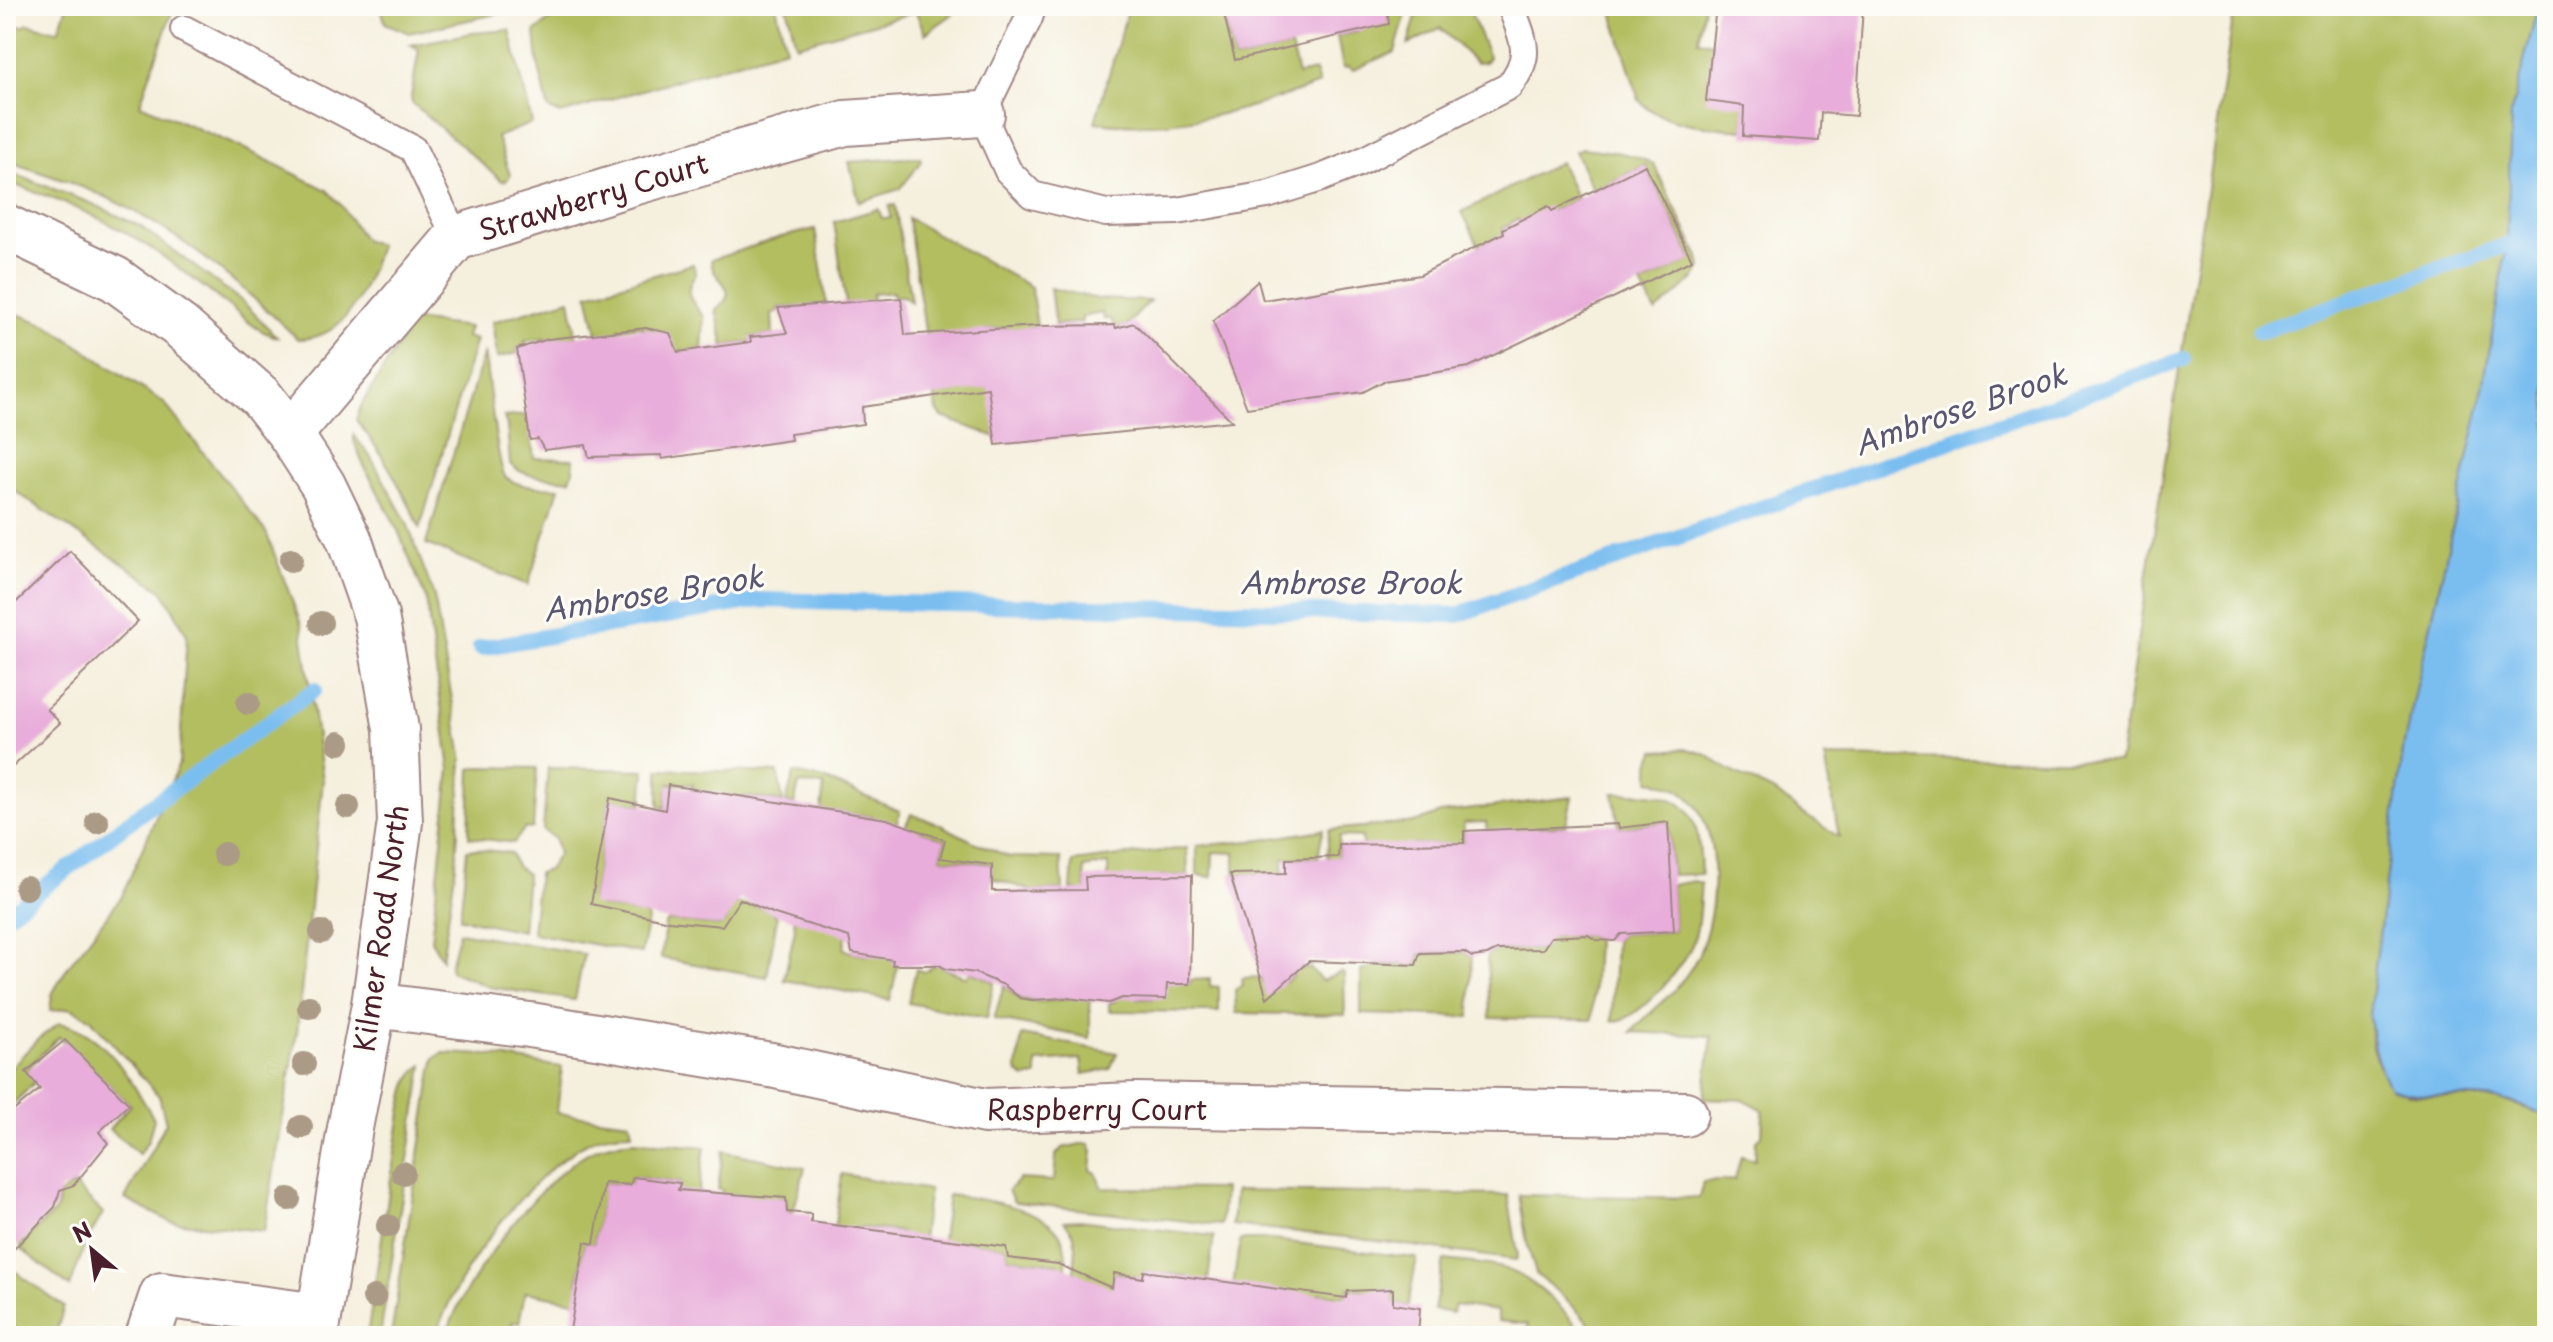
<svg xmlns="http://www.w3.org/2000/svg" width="2553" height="1342" viewBox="0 0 2553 1342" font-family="'Playpen Sans',sans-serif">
	<rect width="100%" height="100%" fill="#fdfcf7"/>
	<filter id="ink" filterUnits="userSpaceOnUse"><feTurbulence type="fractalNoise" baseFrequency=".0125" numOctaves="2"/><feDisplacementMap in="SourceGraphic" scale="16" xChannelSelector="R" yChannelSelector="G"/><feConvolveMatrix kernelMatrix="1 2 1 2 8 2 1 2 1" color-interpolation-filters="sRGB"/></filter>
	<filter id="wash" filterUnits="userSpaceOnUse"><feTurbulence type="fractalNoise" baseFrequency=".006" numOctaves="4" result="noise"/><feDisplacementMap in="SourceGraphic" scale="32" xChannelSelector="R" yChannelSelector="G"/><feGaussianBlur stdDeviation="1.8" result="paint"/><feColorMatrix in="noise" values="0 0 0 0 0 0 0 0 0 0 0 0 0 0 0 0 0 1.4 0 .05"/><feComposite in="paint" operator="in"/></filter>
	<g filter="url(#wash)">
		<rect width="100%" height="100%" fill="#f5efdd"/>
		<g fill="#b2be60" stroke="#7e6e46" stroke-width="2">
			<path d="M67,6H174L140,104L247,150L327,190L341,205L364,240L379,245C367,286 347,340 298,339C238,282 176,228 99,194C69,181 37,172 6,160V22L22,27L28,24L58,31Z"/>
			<polygon points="381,6 505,6 506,12 409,33 385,23"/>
			<polygon points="605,6 776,6 786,48 561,114 551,111 548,107 538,63 535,32 555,16"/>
			<polygon points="787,6 964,6 925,34 916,12 796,45"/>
			<path d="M1129,6H1212L1213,9L1222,7L1235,60L1291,47L1298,75L1315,71L1319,84C1246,111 1173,132 1095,122Z"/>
			<polygon points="1356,6 1408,6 1395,52 1353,70 1348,67 1343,68 1337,36 1357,32 1361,28"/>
			<polygon points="1453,6 1468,6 1489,57 1485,62 1476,63 1440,28 1408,45 1416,16"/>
			<path d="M1610,6H1704L1698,40L1712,43L1745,106L1743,130C1712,127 1660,125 1639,100Z"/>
			<path d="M2235,6H2538L2511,113L2507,245L2480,406L2404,744L2369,1015L2372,1047L2378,1066L2409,1095L2500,1099L2547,1116V1336H1602L1565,1298L1536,1274L1527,1243L1519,1195L1699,1198L1703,1182L1735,1180L1741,1156L1755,1160L1756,1141L1762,1136L1763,1110L1745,1100L1704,1098L1712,1036L1631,1032C1652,1010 1677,992 1693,965C1718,925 1726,825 1684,793C1674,785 1661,783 1650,781V763L1655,751L1688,749L1705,754L1729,770L1777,793L1799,811L1839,837L1825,757L2119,761Z"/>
			<polygon points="510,30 532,123 497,137 510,175 507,180 502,181 412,103 411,97 419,49 411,45 472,33"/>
			<path d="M1582,148C1604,151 1635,152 1654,165L1699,257L1701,267L1696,277L1656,312L1641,285L1692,259L1645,165L1593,191L1575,151Z"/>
			<polygon points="920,157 921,162 900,189 859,202 849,162"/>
			<polygon points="1560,162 1577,199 1525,224 1517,219 1503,228 1504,234 1479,246 1462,212"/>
			<path d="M6,171L93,204L140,226L243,302L277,337C255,331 244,317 226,304C202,286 177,266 152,249C108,219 56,198 6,182Z"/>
			<polygon points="895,205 911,302 903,296 894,296 893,292 872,294 873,301 846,304 834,222 878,209 882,218 891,218 889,206"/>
			<polygon points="908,218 1031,287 1037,326 1010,331 1008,328 987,330 996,437 942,417 937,410"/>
			<path d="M815,229L827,306L778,308L779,312L772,314L773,335L751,337V342L724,346L716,310C745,287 711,282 711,260L781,237Z"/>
			<path d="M693,264L696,274C681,292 692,302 704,317L702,349L678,352L642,332L643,327L637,326L619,329L621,335L598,337L588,294Z"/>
			<polygon points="1050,288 1098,299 1150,301 1127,325 1116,328 1111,319 1104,319 1102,313 1082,317 1082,322 1055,325"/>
			<polygon points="570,299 577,341 547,344 545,339 525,341 526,346 517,349 518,353 497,358 492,322"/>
			<polygon points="6,310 47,325 164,403 266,532 301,624 323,780 297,1032 264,1231 171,1222 125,1199 166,1123 159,1096 90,1018 70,1008 50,1011 52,994 67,968 122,896 179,764 187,635 163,591 6,485"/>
			<path d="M413,320L469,327L466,337L476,340L420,528C402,489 383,453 356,420L361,406Z"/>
			<path d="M484,352C488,372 497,467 505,476C515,488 544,487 559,488L528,585L426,544Z"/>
			<path d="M528,415L534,458L573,459V472L570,480C551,477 524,479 510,464L507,426L504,417Z"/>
			<polygon points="354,435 372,459 407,523 434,596 462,757 456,865 442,959 431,940 450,769 426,599 397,528 362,462 354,441"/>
			<polygon points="480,767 537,768 533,828 524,829 514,843 469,837 471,769"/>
			<polygon points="548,768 645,770 642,805 610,799 592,899 600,906 645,915 648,919 641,953 532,933 538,873 548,870 558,855 555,839 543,830"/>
			<polygon points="659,769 778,773 783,802 744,796 738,818 687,810 693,784 669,784 665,808 659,806"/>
			<polygon points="794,773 824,779 900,811 890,849 874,817 821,810 824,785 799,784 794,805 786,802"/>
			<path d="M1613,793C1684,792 1699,802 1701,874L1672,875L1668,822L1619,828Z"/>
			<polygon points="1572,797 1566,826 1538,827 1536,842 1488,842 1486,822 1464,823 1463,844 1413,844 1409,856 1363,860 1362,837 1339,836 1338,860 1327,858 1329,830 1417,822 1440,813"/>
			<polygon points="911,814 939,824 974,842 1010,857 1061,858 1063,890 1032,891 992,878 991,864 940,858 945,840 920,831 896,847"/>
			<polygon points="1323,830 1318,858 1283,859 1283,873 1235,874 1235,853 1213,852 1212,877 1197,875 1197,846 1261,840"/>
			<polygon points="1187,848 1188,875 1157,876 1157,889 1108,892 1108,864 1084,868 1086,892 1071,889 1073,862"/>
			<polygon points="475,849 511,853 516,866 527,874 522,931 460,918 467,850"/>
			<path d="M1694,881L1701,884C1699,902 1700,923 1694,940C1687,962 1635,1027 1612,1020L1615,941L1621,934L1674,931L1671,885Z"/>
			<polygon points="731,903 772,909 772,913 777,917 767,977 661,958 665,924 669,921 720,926 725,922"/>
			<path d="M794,920L848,924L844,949C859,957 876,956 893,956V962L898,965L890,1000L784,980L795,929Z"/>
			<polygon points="459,932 584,954 575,1000 489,987 451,971 450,965"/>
			<polygon points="1588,935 1596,940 1592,1020 1490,1018 1487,955 1497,950 1543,949 1548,937"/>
			<polygon points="1464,952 1472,957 1470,1017 1361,1014 1361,971 1377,965 1416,965 1420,954"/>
			<path d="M935,965H940C947,973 957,971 965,977L971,972L994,982L987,1018L908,1003L916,969L924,972Z"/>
			<polygon points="1310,968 1322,981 1341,972 1344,974 1345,1015 1236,1013 1235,990 1243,985 1242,978 1260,977 1263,983 1286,982 1294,975 1294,969"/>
			<polygon points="1210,979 1210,986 1219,987 1219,1012 1109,1011 1109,1003 1116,1001 1115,994 1136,993 1137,999 1154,999 1167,981 1190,984 1190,980"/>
			<path d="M1004,985C1008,989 1014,995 1019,998C1038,1006 1067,998 1086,995L1090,1001V1038L994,1019Z"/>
			<path d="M59,1023C105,1031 132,1082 154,1119L148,1141L139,1154L109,1129L130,1105L59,1037L28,1068L38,1079L6,1111V1073L37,1040Z"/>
			<polygon points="1022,1035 1117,1053 1110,1069 1083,1074 1081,1059 1037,1062 1037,1076 1025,1078 1018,1073 1017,1068"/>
			<path d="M443,1053L488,1055L562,1067L557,1113L630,1122L632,1133C617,1133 603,1134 590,1141C530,1173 455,1271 436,1336H391L432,1070L435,1058Z"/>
			<path d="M423,1065L380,1336H367L401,1112C405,1094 406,1075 423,1065Z"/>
			<path d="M633,1141L705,1147L698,1196L677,1194L680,1183L633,1177L630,1185L605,1183L594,1244L585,1243L578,1283L585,1303L525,1292L519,1323L512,1322L510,1336H445C451,1323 456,1309 463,1297C487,1253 554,1162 603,1146C612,1143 623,1142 633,1141Z"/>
			<polygon points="1081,1144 1090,1144 1093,1151 1091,1170 1096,1173 1102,1188 1224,1189 1221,1225 1014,1202 1008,1191 1019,1179 1054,1181 1056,1155 1062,1148"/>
			<polygon points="723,1151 805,1168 793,1212 787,1211 785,1198 724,1200 722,1190 718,1189"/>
			<polygon points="842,1174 929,1190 921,1245 901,1242 901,1232 860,1227 858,1236 834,1231"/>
			<polygon points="74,1185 103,1213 85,1245 70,1287 21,1249 21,1245 57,1209 58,1196"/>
			<polygon points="1235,1191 1508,1195 1518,1255 1516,1260 1354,1238 1232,1225"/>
			<path d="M948,1195C978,1198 1044,1207 1060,1235C1067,1246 1066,1260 1066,1272L1058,1264L1008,1258L1006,1247L965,1242L941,1246Z"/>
			<polygon points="1079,1220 1214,1236 1207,1288 1187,1286 1187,1276 1144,1271 1143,1278 1115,1273 1106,1333 1074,1273 1076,1246 1073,1233 1064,1221"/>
			<polygon points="1240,1240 1273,1240 1417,1258 1408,1306 1393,1305 1393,1290 1377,1292 1349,1288 1346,1296 1320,1293 1317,1305 1232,1292"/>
			<path d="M1444,1260C1468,1263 1495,1263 1517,1274C1544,1288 1567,1314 1586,1336H1526L1528,1324L1498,1321V1311L1455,1305L1452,1313L1434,1310Z"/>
			<polygon points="9,1267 64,1307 55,1336 24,1336 6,1320 6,1274"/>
		</g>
		<path fill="#7abef0" stroke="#626e8e" stroke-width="2" d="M2538,6H2547V1116C2532,1110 2514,1101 2498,1099C2462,1094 2426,1100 2390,1088C2376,1064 2372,1042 2369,1015L2404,744L2480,406L2507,245L2511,113Z"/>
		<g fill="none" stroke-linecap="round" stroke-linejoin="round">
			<g stroke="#7abef0" stroke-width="16">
				<polyline points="2259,332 2507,245 2547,236"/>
				<polyline points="480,648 759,600 1457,615 2184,359"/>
				<polyline points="6,916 141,813 314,690"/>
			</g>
		</g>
		<g id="blocks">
			<g fill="#e8adda">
				<polygon points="1222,6 1387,6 1389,24 1235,60"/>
				<polygon points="1716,6 1863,6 1856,116 1821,113 1819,141 1743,136 1744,106 1706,101"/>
				<polygon points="1645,165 1692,260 1469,367 1384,381 1363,392 1247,408 1213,321 1258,281 1263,300 1420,275 1504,233 1503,229 1548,206 1552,211"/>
				<polygon points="901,298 905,335 1037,326 1114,325 1116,328 1134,323 1232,421 996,445 988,388 862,407 863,424 790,434 791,440 662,459 661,455 589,457 586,445 544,450 538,439 530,440 517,349 548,339 646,328 670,333 678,352 751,342 750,337 787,333 778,308"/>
				<polygon points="70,551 138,621 47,709 60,723 6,773 6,612"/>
				<polygon points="668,785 887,819 945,840 940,858 992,865 992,891 1086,890 1085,877 1192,875 1190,984 1167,984 1166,999 1122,998 1109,1003 1066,998 1032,1000 1020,998 1004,985 975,973 946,969 939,965 892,965 893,960 852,953 849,937 775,914 740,899 722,926 669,921 591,904 610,798 665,810"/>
				<polygon points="1668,822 1674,931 1621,934 1615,941 1596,940 1588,935 1551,937 1543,949 1497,950 1487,955 1472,957 1464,952 1420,953 1416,965 1309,961 1267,998 1230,874 1286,873 1286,859 1338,857 1339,845 1464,843 1464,831 1618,824 1619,828"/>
				<polygon points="65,1040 129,1104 99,1132 108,1143 74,1185 60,1190 55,1207 6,1257 6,1117 40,1089 26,1072"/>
				<polygon points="633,1177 680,1183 678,1190 786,1198 787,1212 811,1214 811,1222 1006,1247 1008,1258 1058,1264 1112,1288 1114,1273 1143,1278 1144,1271 1346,1298 1348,1291 1393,1289 1393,1304 1420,1308 1418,1336 569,1336 585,1242 594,1244 604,1183 630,1185"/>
			</g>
		</g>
	</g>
	<g filter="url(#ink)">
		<use href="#blocks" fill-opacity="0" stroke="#a08784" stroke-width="2"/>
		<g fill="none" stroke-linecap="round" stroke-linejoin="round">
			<defs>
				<g id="lane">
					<path d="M1033,6L1029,18L982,114L1008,171L1032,195L1106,213L1177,211L1267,195L1321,178L1358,163L1509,86C1534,54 1523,41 1511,6"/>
					<polyline points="184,29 413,149 456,238"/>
				</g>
				<g id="street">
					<polyline points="6,227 115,279 181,327 261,397 290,434 323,485 349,539 376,616 396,729 400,822 374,1005 350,1128 316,1336"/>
					<polyline points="290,434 456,238 629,184 845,123 982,114"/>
					<polyline points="374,1005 530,1025 771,1065 985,1111 1135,1105 1685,1114"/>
					<polyline points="148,1336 162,1295 319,1316"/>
				</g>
			</defs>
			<use href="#lane" stroke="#a08784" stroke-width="30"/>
			<use href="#street" stroke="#a08784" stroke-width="48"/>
			<use href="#lane" stroke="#fff" stroke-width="26"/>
			<use href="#street" stroke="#fff" stroke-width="44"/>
		</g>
		<g fill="#ab9b86">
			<circle cx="291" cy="560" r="12"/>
			<circle cx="321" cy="623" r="12"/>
			<circle cx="248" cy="703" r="12"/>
			<circle cx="339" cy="743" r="12"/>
			<circle cx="348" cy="807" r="12"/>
			<circle cx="97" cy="822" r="12"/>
			<circle cx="224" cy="854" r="12"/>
			<circle cx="26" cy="888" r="12"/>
			<circle cx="321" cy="932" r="12"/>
			<circle cx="309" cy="1007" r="12"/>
			<circle cx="304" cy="1064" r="12"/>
			<circle cx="301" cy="1127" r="12"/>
			<circle cx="403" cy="1173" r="12"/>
			<circle cx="289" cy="1199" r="12"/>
			<circle cx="388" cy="1226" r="12"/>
			<circle cx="374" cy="1297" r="12"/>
		</g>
	</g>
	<g text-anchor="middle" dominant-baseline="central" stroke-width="6" stroke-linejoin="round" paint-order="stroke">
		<g font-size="28" fill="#4a1f2b" stroke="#fdfcf7">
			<text transform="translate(593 196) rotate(-17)">Strawberry Court</text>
			<text transform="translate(380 928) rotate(-82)">Kilmer Road North</text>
			<text x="1097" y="1108">Raspberry Court</text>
		</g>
		<g font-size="30" font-style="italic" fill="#5b5770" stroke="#fdfcf7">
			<text transform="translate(1960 408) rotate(-19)">Ambrose Brook</text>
			<text x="1351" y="581">Ambrose Brook</text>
			<text transform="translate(653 592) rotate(-9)">Ambrose Brook</text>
		</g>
	</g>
	<rect width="2553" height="1342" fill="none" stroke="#fdfcf7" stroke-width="32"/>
	<g transform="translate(92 1250) rotate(331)" stroke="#fdfcf7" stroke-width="6" paint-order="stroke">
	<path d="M0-6L14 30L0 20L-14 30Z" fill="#4a1f2b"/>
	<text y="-12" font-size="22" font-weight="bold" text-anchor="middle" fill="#4a1f2b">N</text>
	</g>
</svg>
